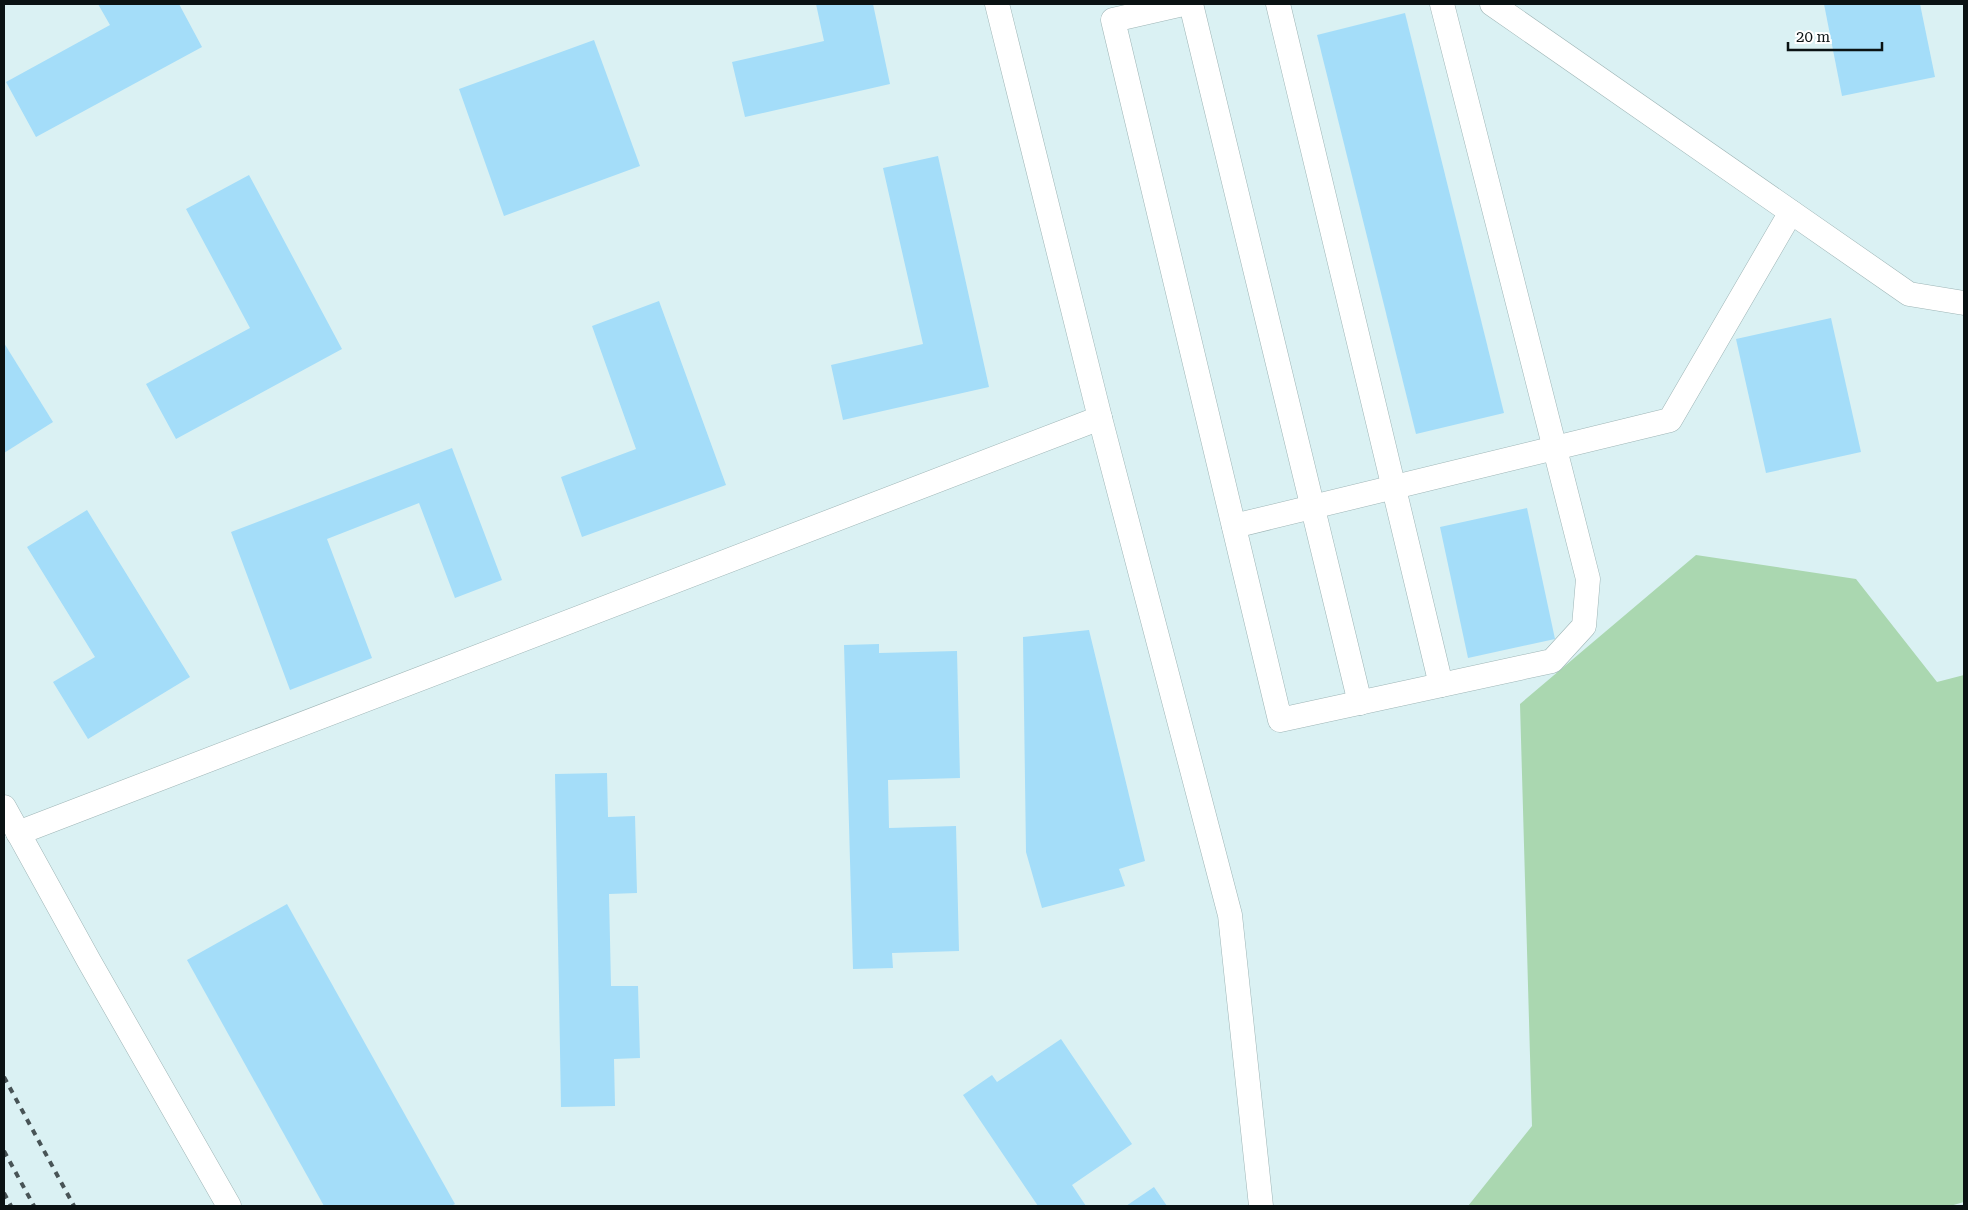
<svg xmlns="http://www.w3.org/2000/svg" width="1968" height="1210" viewBox="0 0 1968 1210" font-family="'Roboto Serif',serif">
	<rect width="100%" height="100%" fill="#daf1f3"/>
	<polygon fill="#aad7b0" points="1696,555 1856,579 1937,682 1964,675 1964,1202 1950,1206 1468,1206 1532,1126 1520,704"/>
	<g fill="#a4ddf9">
		<polygon points="98,4 179,4 202,47 36,137 6,82 110,25"/>
		<polygon points="816,4 873,4 890,84 745,117 732,62 824,41"/>
		<polygon points="1824,4 1920,4 1935,77 1842,96"/>
		<polygon points="1405,13 1504,413 1416,434 1317,35"/>
		<polygon points="594,40 640,166 504,216 459,89"/>
		<polygon points="938,156 989,387 843,420 831,365 923,344 883,168"/>
		<polygon points="249,175 342,349 176,439 146,384 250,328 186,209"/>
		<polygon points="659,301 726,485 582,537 561,477 636,449 592,326"/>
		<polygon points="1831,318 1861,452 1766,473 1736,339"/>
		<polygon points="4,343 53,422 4,453"/>
		<polygon points="452,448 502,580 455,598 419,503 327,539 372,658 290,690 231,532"/>
		<polygon points="1527,508 1555,639 1468,658 1440,527"/>
		<polygon points="87,510 190,677 88,739 53,682 95,657 27,547"/>
		<polygon points="1089,630 1145,861 1119,869 1125,886 1042,908 1026,852 1023,637"/>
		<polygon points="879,644 879,653 957,651 960,778 888,780 889,828 956,826 959,951 892,953 893,968 853,969 844,645"/>
		<polygon points="607,773 608,817 635,816 637,893 609,894 611,986 638,986 640,1058 614,1059 615,1106 561,1107 555,774"/>
		<polygon points="287,904 455,1204 451,1206 324,1206 187,960"/>
		<polygon points="1061,1039 1132,1144 1072,1185 1086,1206 1038,1206 963,1095 992,1075 997,1082"/>
		<polygon points="1154,1187 1167,1206 1126,1206"/>
	</g>
	<g fill="none" stroke-linecap="round" stroke-linejoin="round">
		<defs>
			<g id="minor">
				<polyline points="997,4 1100,418 1230,915 1261,1206"/>
				<polyline points="1183,4 1113,20 1280,720 1552,661 1584,626 1588,579 1442,4"/>
				<polyline points="1191,4 1360,703"/>
				<polyline points="1278,4 1441,685"/>
				<polyline points="1492,4 1909,294 1964,303"/>
				<polyline points="1234,526 1670,420 1791,212"/>
				<polyline points="4,807 89,961 229,1206"/>
				<polyline points="18,833 1100,418"/>
			</g>
		</defs>
		<use href="#minor" stroke="#9eb5b6" stroke-width="25"/>
		<use href="#minor" stroke="#fff" stroke-width="24"/>
		<g stroke="#485456" stroke-width="4" stroke-dasharray="6 6" stroke-linecap="butt">
			<polyline points="4,1077 74,1206"/>
			<polyline points="4,1151 34,1206"/>
			<polyline points="4,1193 11,1206"/>
		</g>
	</g>
	<rect width="1968" height="1210" fill="none" stroke="#0a1213" stroke-width="10"/>
	<path d="M1788 42v8h94v-8" fill="none" stroke="#0a1213" stroke-width="2.5"/>
	<text x="1796" y="42" font-size="15" fill="#0a1213" stroke="#ffffff" stroke-width="4" paint-order="stroke">20 m</text>
</svg>
